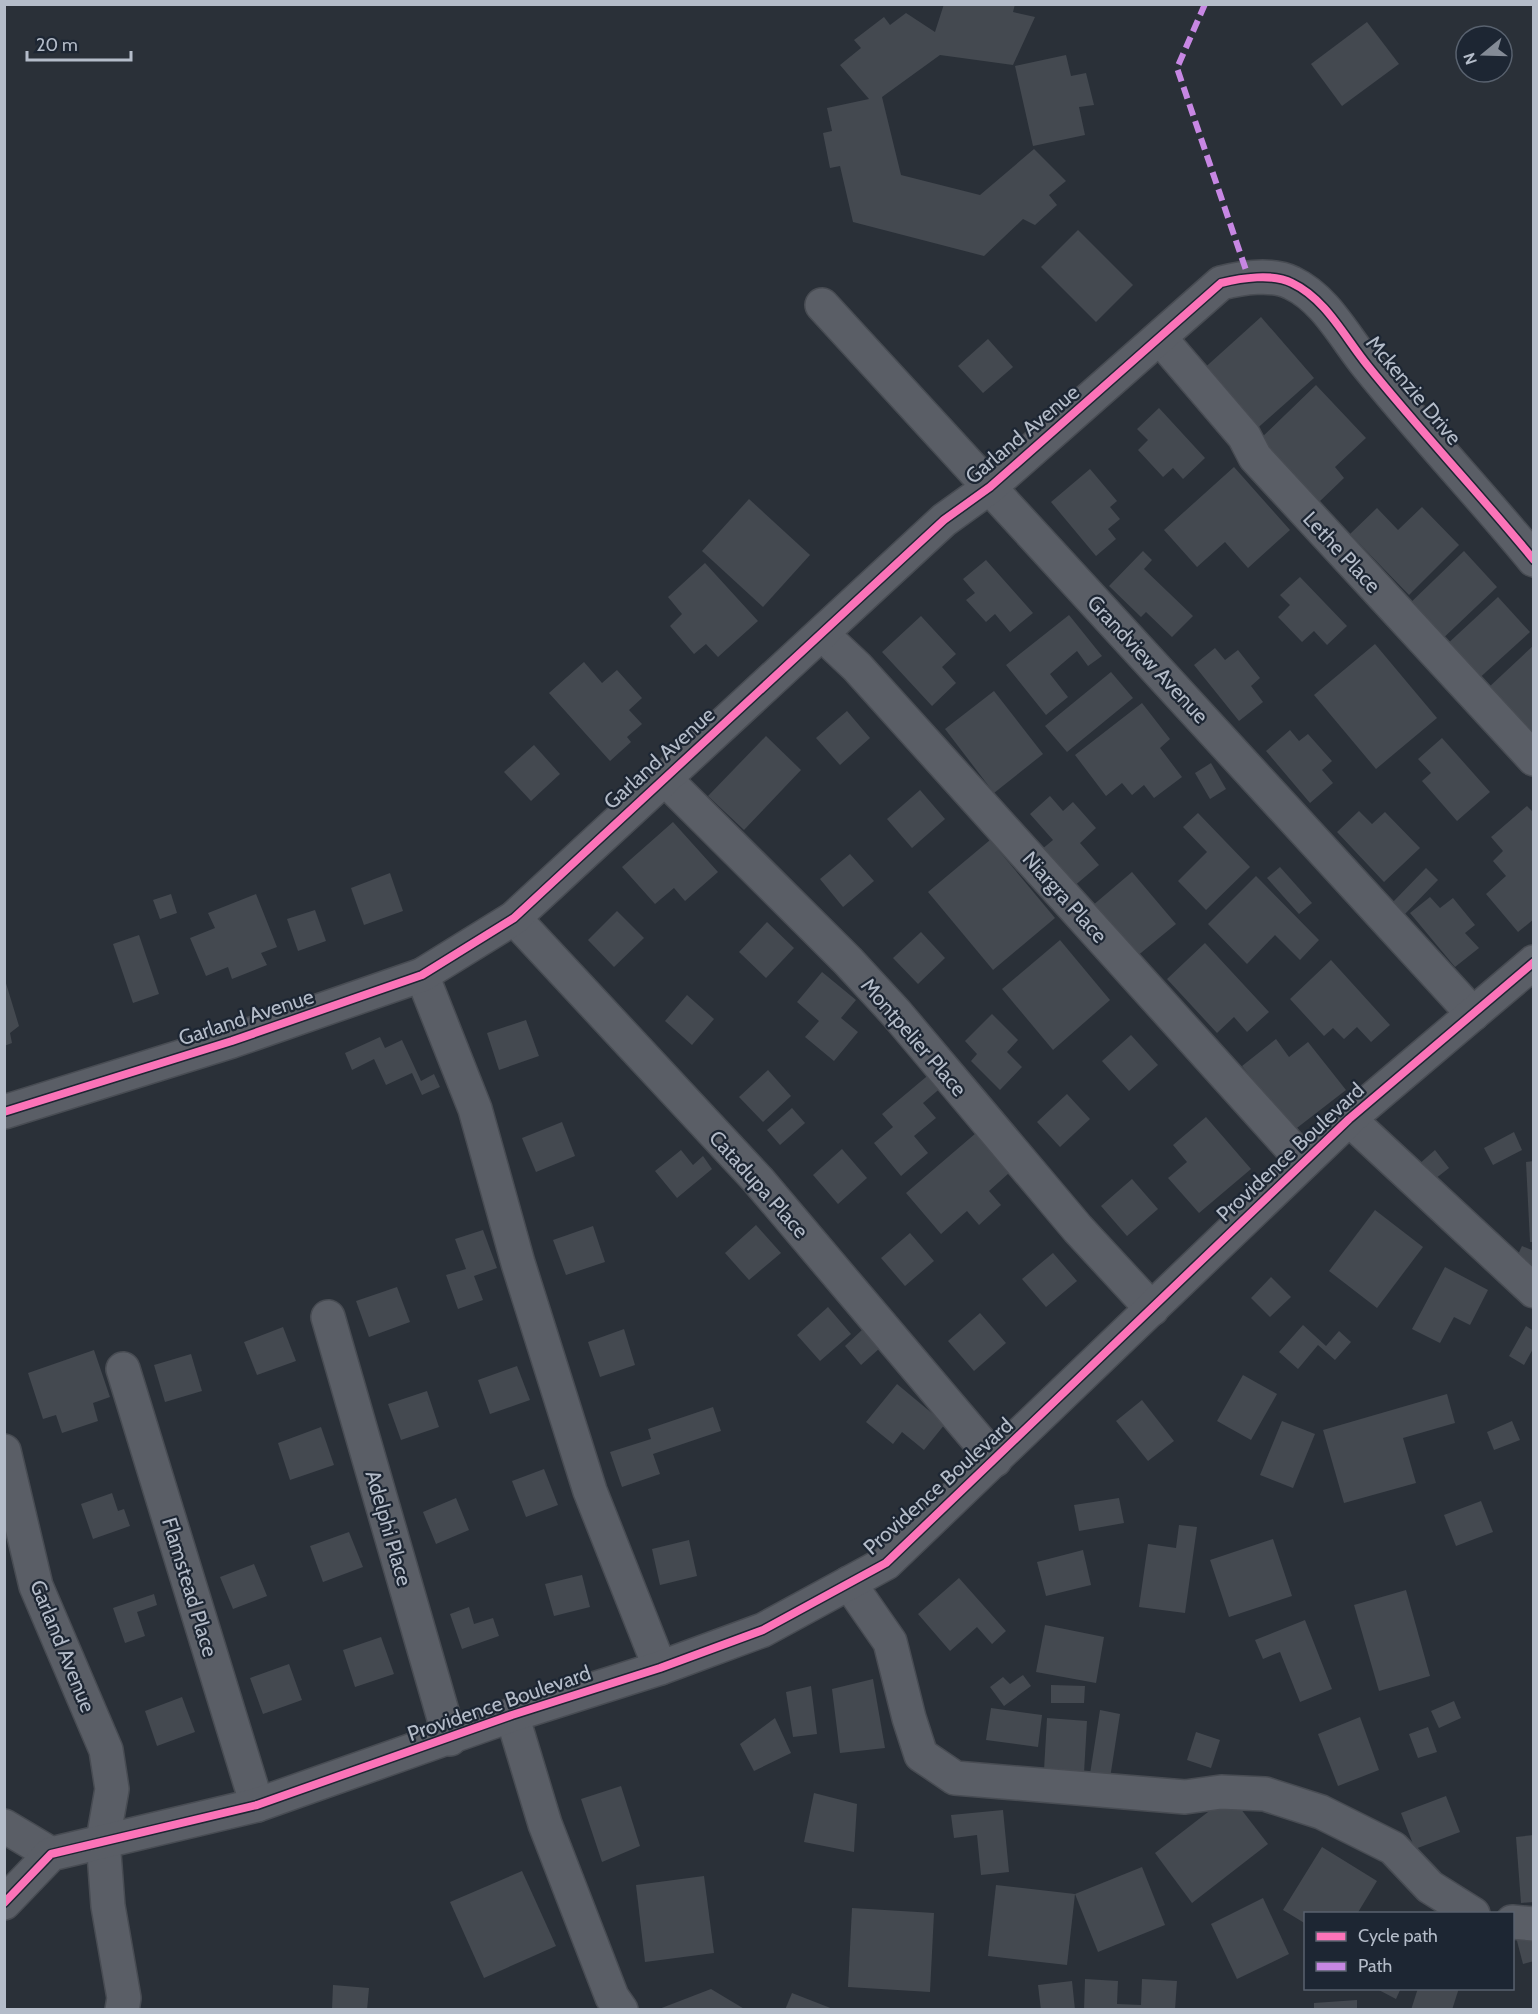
<svg xmlns="http://www.w3.org/2000/svg" width="1538" height="2014" viewBox="0 0 1538 2014" font-family="Cabin,sans-serif">
	<rect width="100%" height="100%" fill="#2a3038"/>
	<g fill="#444950">
		<polygon points="944,4 1015,4 1013,12 1035,17 1013,65 940,55 882,97 901,175 980,195 1034,149 1066,181 1049,195 1057,205 1035,225 1023,219 984,256 853,222 840,166 830,168 823,133 832,131 827,108 869,99 840,65 861,48 854,40 884,17 890,25 906,13 935,32"/>
		<polygon points="1367,22 1399,64 1342,106 1311,64"/>
		<polygon points="1066,55 1071,76 1086,73 1094,105 1079,107 1085,135 1033,146 1015,66"/>
		<polygon points="1078,230 1133,285 1096,322 1041,267"/>
		<polygon points="1261,317 1314,378 1253,432 1200,372"/>
		<polygon points="988,339 1013,367 983,393 958,366"/>
		<polygon points="1316,385 1366,438 1335,467 1344,478 1318,503 1258,441"/>
		<polygon points="1159,408 1205,458 1183,479 1173,468 1163,477 1138,450 1148,440 1137,429"/>
		<polygon points="1234,467 1290,530 1248,568 1225,542 1197,567 1164,530"/>
		<polygon points="1090,469 1117,501 1110,507 1120,519 1108,529 1116,539 1096,556 1051,502"/>
		<polygon points="749,499 810,555 763,607 702,551"/>
		<polygon points="1422,507 1459,545 1409,595 1350,534 1377,508 1398,530"/>
		<polygon points="1143,551 1152,560 1144,569 1193,616 1172,637 1146,612 1141,617 1109,586"/>
		<polygon points="1464,551 1497,587 1437,644 1404,609"/>
		<polygon points="986,560 1033,613 1010,632 995,614 986,622 966,600 975,593 963,579"/>
		<polygon points="705,563 758,621 718,657 706,644 694,654 670,626 682,614 668,597"/>
		<polygon points="1300,577 1347,626 1327,645 1314,631 1302,642 1278,617 1290,605 1280,595"/>
		<polygon points="1498,597 1530,632 1475,682 1444,647"/>
		<polygon points="1069,615 1102,656 1088,666 1077,651 1050,674 1068,697 1046,715 1006,665"/>
		<polygon points="921,616 956,654 942,667 956,683 932,706 882,652"/>
		<polygon points="1375,644 1437,718 1376,769 1314,695"/>
		<polygon points="1534,645 1534,736 1488,688"/>
		<polygon points="1215,648 1225,660 1238,650 1260,678 1251,686 1263,702 1239,721 1194,665"/>
		<polygon points="584,662 602,683 617,670 642,698 629,710 642,724 627,737 631,742 610,761 549,693"/>
		<polygon points="1111,672 1133,698 1067,752 1045,726"/>
		<polygon points="994,691 1043,754 994,793 945,729"/>
		<polygon points="1142,703 1170,739 1160,748 1182,777 1154,798 1144,785 1132,795 1122,783 1106,796 1075,755"/>
		<polygon points="847,711 870,738 840,765 816,738"/>
		<polygon points="1290,730 1299,741 1308,734 1332,761 1322,770 1333,783 1310,803 1266,751"/>
		<polygon points="766,736 801,770 744,830 708,796"/>
		<polygon points="1442,738 1490,792 1457,821 1422,781 1431,773 1418,759"/>
		<polygon points="534,745 560,774 531,801 504,772"/>
		<polygon points="1211,763 1226,789 1210,799 1195,773"/>
		<polygon points="920,790 945,819 912,848 887,819"/>
		<polygon points="1050,796 1063,811 1073,802 1096,828 1080,843 1099,865 1073,887 1041,850 1053,840 1030,814"/>
		<polygon points="1527,806 1534,813 1534,919 1518,932 1486,894 1506,876 1493,861 1503,851 1491,837"/>
		<polygon points="1359,811 1372,824 1385,812 1420,848 1384,882 1337,832"/>
		<polygon points="1198,813 1250,867 1206,910 1178,881 1207,852 1183,827"/>
		<polygon points="673,822 718,872 685,901 674,888 655,904 622,867"/>
		<polygon points="990,840 1055,918 993,970 928,892"/>
		<polygon points="850,854 874,881 843,907 820,879"/>
		<polygon points="1280,867 1312,903 1299,914 1267,878"/>
		<polygon points="1426,868 1438,880 1403,916 1391,904"/>
		<polygon points="1132,872 1176,924 1136,957 1092,906"/>
		<polygon points="390,873 403,911 364,925 351,888"/>
		<polygon points="1256,876 1319,940 1300,960 1275,935 1247,964 1208,924"/>
		<polygon points="171,894 177,913 160,919 153,900"/>
		<polygon points="256,894 277,947 261,953 267,965 232,979 228,967 206,976 190,938 215,928 208,913"/>
		<polygon points="1430,897 1440,908 1453,898 1475,925 1465,933 1479,948 1455,967 1410,913"/>
		<polygon points="315,910 326,941 298,951 287,919"/>
		<polygon points="617,911 644,938 614,967 588,940"/>
		<polygon points="767,922 794,948 766,978 739,952"/>
		<polygon points="921,932 945,958 918,984 893,958"/>
		<polygon points="139,935 159,994 133,1003 113,944"/>
		<polygon points="1060,940 1110,1000 1053,1050 1002,989"/>
		<polygon points="1205,943 1269,1012 1247,1032 1234,1017 1217,1033 1167,979"/>
		<polygon points="1331,960 1390,1025 1371,1042 1357,1027 1344,1039 1333,1028 1324,1036 1290,999"/>
		<polygon points="822,972 856,1000 841,1018 858,1032 834,1061 805,1037 819,1021 797,1002"/>
		<polygon points="5,980 19,1026 10,1033 12,1043 4,1046"/>
		<polygon points="687,995 714,1019 692,1045 665,1021"/>
		<polygon points="992,1014 1018,1040 1007,1052 1022,1067 1000,1090 971,1061 977,1054 965,1041"/>
		<polygon points="526,1020 539,1056 499,1070 487,1033"/>
		<polygon points="1131,1035 1158,1065 1129,1091 1102,1061"/>
		<polygon points="380,1037 385,1048 402,1040 421,1081 434,1074 440,1087 422,1095 412,1073 386,1085 374,1059 352,1070 345,1053"/>
		<polygon points="1276,1039 1289,1057 1308,1042 1346,1090 1293,1131 1242,1066"/>
		<polygon points="768,1070 791,1096 763,1122 739,1097"/>
		<polygon points="932,1072 943,1086 923,1103 936,1118 914,1136 928,1153 901,1176 874,1143 893,1127 882,1114"/>
		<polygon points="1067,1094 1090,1119 1060,1147 1037,1122"/>
		<polygon points="792,1108 805,1123 780,1145 767,1130"/>
		<polygon points="1206,1117 1251,1169 1199,1213 1168,1178 1187,1162 1173,1145"/>
		<polygon points="562,1122 575,1156 536,1172 522,1138"/>
		<polygon points="1514,1132 1522,1150 1493,1165 1484,1148"/>
		<polygon points="976,1133 1009,1173 989,1191 1001,1205 979,1225 967,1211 941,1234 906,1193"/>
		<polygon points="842,1149 867,1178 838,1204 813,1175"/>
		<polygon points="681,1150 693,1165 703,1156 712,1169 677,1198 655,1171"/>
		<polygon points="1435,1150 1449,1168 1431,1182 1418,1165"/>
		<polygon points="1534,1161 1534,1242 1530,1242 1526,1162"/>
		<polygon points="1132,1179 1158,1209 1127,1236 1101,1206"/>
		<polygon points="1375,1210 1423,1247 1377,1308 1329,1271"/>
		<polygon points="756,1225 781,1253 749,1280 725,1253"/>
		<polygon points="593,1226 605,1262 566,1275 553,1240"/>
		<polygon points="483,1230 497,1268 474,1276 483,1300 458,1309 446,1275 466,1269 455,1239"/>
		<polygon points="910,1233 934,1261 905,1286 881,1258"/>
		<polygon points="1522,1246 1534,1251 1534,1273 1514,1263"/>
		<polygon points="1053,1253 1077,1281 1046,1307 1022,1279"/>
		<polygon points="1445,1267 1488,1290 1470,1325 1454,1317 1440,1343 1412,1329"/>
		<polygon points="1271,1277 1291,1297 1270,1317 1251,1298"/>
		<polygon points="397,1287 410,1322 369,1337 356,1301"/>
		<polygon points="828,1307 851,1334 820,1361 797,1335"/>
		<polygon points="980,1313 1006,1343 974,1371 948,1341"/>
		<polygon points="1303,1325 1326,1346 1339,1331 1351,1342 1335,1360 1318,1345 1298,1369 1279,1352"/>
		<polygon points="1526,1326 1534,1331 1534,1347 1524,1365 1509,1356"/>
		<polygon points="283,1327 296,1361 257,1375 244,1342"/>
		<polygon points="624,1329 635,1365 600,1377 588,1342"/>
		<polygon points="863,1329 880,1348 861,1365 845,1346"/>
		<polygon points="94,1350 110,1397 93,1403 98,1421 62,1433 56,1415 43,1419 28,1373"/>
		<polygon points="191,1354 202,1391 165,1402 154,1365"/>
		<polygon points="517,1366 530,1400 490,1414 478,1380"/>
		<polygon points="1243,1375 1277,1394 1251,1440 1217,1421"/>
		<polygon points="897,1384 945,1424 924,1450 902,1432 893,1444 866,1422"/>
		<polygon points="427,1391 439,1427 401,1440 388,1404"/>
		<polygon points="1447,1394 1455,1423 1403,1438 1416,1483 1344,1503 1323,1430"/>
		<polygon points="1142,1400 1174,1441 1148,1461 1116,1421"/>
		<polygon points="713,1407 721,1431 653,1454 660,1474 622,1487 610,1452 651,1439 648,1429"/>
		<polygon points="1282,1421 1315,1434 1293,1488 1260,1475"/>
		<polygon points="1512,1421 1520,1440 1494,1450 1487,1432"/>
		<polygon points="321,1427 334,1465 290,1480 278,1443"/>
		<polygon points="544,1469 558,1505 526,1517 512,1481"/>
		<polygon points="112,1493 118,1511 124,1509 130,1526 93,1539 81,1504"/>
		<polygon points="456,1498 469,1530 436,1544 423,1512"/>
		<polygon points="1119,1498 1124,1523 1079,1531 1074,1505"/>
		<polygon points="1481,1501 1493,1532 1456,1546 1444,1515"/>
		<polygon points="1179,1525 1197,1527 1185,1613 1139,1607 1148,1544 1176,1548"/>
		<polygon points="349,1532 363,1567 323,1582 310,1546"/>
		<polygon points="1273,1539 1292,1596 1229,1617 1210,1560"/>
		<polygon points="689,1540 697,1576 660,1585 652,1549"/>
		<polygon points="1083,1550 1091,1585 1046,1596 1037,1562"/>
		<polygon points="254,1564 267,1596 233,1609 220,1577"/>
		<polygon points="582,1575 590,1607 554,1616 545,1584"/>
		<polygon points="959,1578 1006,1631 992,1644 977,1627 950,1651 918,1614"/>
		<polygon points="1406,1590 1430,1676 1379,1691 1354,1605"/>
		<polygon points="154,1594 157,1605 137,1612 145,1636 125,1643 113,1608"/>
		<polygon points="469,1607 474,1624 493,1618 499,1636 462,1649 450,1614"/>
		<polygon points="1305,1620 1332,1689 1300,1702 1280,1652 1263,1659 1255,1640"/>
		<polygon points="1045,1625 1104,1637 1096,1683 1036,1672"/>
		<polygon points="381,1637 394,1674 355,1687 343,1650"/>
		<polygon points="289,1664 302,1700 263,1714 250,1678"/>
		<polygon points="1023,1675 1031,1686 1004,1706 990,1687 1003,1677 1010,1684"/>
		<polygon points="873,1679 885,1748 840,1753 832,1689"/>
		<polygon points="1051,1685 1085,1686 1084,1703 1051,1703"/>
		<polygon points="811,1686 817,1734 793,1737 786,1692"/>
		<polygon points="182,1697 195,1732 157,1746 145,1711"/>
		<polygon points="1454,1701 1461,1718 1439,1728 1431,1711"/>
		<polygon points="991,1708 1042,1715 1038,1747 986,1740"/>
		<polygon points="1100,1710 1120,1714 1110,1778 1090,1774"/>
		<polygon points="1360,1717 1379,1770 1338,1786 1318,1734"/>
		<polygon points="775,1718 791,1753 754,1771 740,1744"/>
		<polygon points="1047,1718 1087,1721 1084,1773 1044,1770"/>
		<polygon points="1428,1727 1437,1752 1418,1758 1409,1734"/>
		<polygon points="1196,1732 1220,1740 1211,1768 1187,1760"/>
		<polygon points="621,1786 640,1846 602,1862 581,1799"/>
		<polygon points="814,1793 857,1804 854,1852 804,1842"/>
		<polygon points="1230,1795 1268,1844 1192,1903 1155,1853"/>
		<polygon points="1446,1796 1460,1832 1415,1849 1401,1813"/>
		<polygon points="1003,1810 1009,1872 981,1875 977,1835 954,1838 951,1815"/>
		<polygon points="1534,1835 1534,1902 1521,1903 1516,1837"/>
		<polygon points="1322,1847 1377,1881 1357,1914 1306,1914 1306,1924 1283,1910"/>
		<polygon points="1142,1867 1165,1925 1098,1952 1075,1894"/>
		<polygon points="522,1871 556,1946 484,1978 450,1902"/>
		<polygon points="704,1876 714,1953 645,1962 636,1885"/>
		<polygon points="996,1885 1075,1894 1067,1965 988,1956"/>
		<polygon points="1263,1898 1289,1954 1237,1979 1211,1924"/>
		<polygon points="852,1908 934,1913 930,1992 848,1987"/>
		<polygon points="1534,1935 1534,1961 1523,1964 1516,1937"/>
		<polygon points="1085,1979 1118,1981 1117,2004 1141,2005 1142,1979 1177,1981 1175,2010 1084,2010"/>
		<polygon points="1072,1981 1075,2010 1041,2010 1038,1985"/>
		<polygon points="333,1985 369,1988 367,2010 332,2010"/>
		<polygon points="1375,1988 1401,1988 1396,1999"/>
		<polygon points="1418,1988 1459,1988 1452,2010 1411,2010"/>
		<polygon points="711,1989 746,2010 659,2010 659,2009"/>
		<polygon points="792,1993 833,2009 833,2010 785,2010"/>
		<polygon points="1357,2000 1357,2010 1314,2010 1314,2003"/>
	</g>
	<g fill="none" stroke-linecap="round" stroke-linejoin="round">
		<defs>
			<g id="minor">
				<polyline points="822,305 1473,1014"/>
				<polyline points="1160,338 1244,436 1255,457 1534,759"/>
				<polyline points="823,635 857,667 1304,1162"/>
				<polyline points="663,777 848,961 896,1013 1078,1229 1152,1309"/>
				<polyline points="514,918 758,1180 995,1460"/>
				<polyline points="422,975 475,1109 518,1263 590,1491 660,1668"/>
				<path d="M4,1112L232,1041L422,975L514,918L944,520L990,487L1221,283C1241,278 1273,273 1292,283C1326,299 1345,338 1368,366C1421,432 1480,494 1534,560"/>
				<polyline points="1349,1119 1534,1291"/>
				<polyline points="328,1317 450,1739"/>
				<polyline points="123,1369 257,1805"/>
				<polyline points="4,1451 36,1586 106,1750 112,1789 103,1840 108,1906 124,1998 122,2010"/>
				<polyline points="849,1583 890,1642 909,1718 921,1755 955,1778 1185,1797 1221,1792 1265,1794 1321,1812 1393,1848 1430,1887 1473,1914"/>
				<polyline points="512,1715 545,1824 612,1997 621,2010"/>
				<polyline points="4,1826 51,1854"/>
				<polyline points="4,1903 51,1854 257,1805 512,1715 660,1668 763,1630 886,1563 1349,1119 1534,962"/>
				<polyline points="1512,1922 1534,1924"/>
			</g>
		</defs>
		<use href="#minor" stroke="#484c53" stroke-width="36"/>
		<use href="#minor" stroke="#5a5e66" stroke-width="33"/>
		<polyline stroke="#c787e3" stroke-width="6" stroke-dasharray="12 6" stroke-linecap="butt" points="1205,4 1177,68 1248,276"/>
		<defs>
			<g id="cycleway">
				<path d="M4,1112L232,1041L422,975L514,918L944,520L990,487L1221,283C1241,278 1273,273 1292,283C1326,299 1345,338 1368,366C1421,432 1480,494 1534,560"/>
				<polyline points="4,1903 51,1854 257,1805 512,1715 660,1668 763,1630 886,1563 1349,1119 1534,962"/>
			</g>
		</defs>
		<use href="#cycleway" stroke="#1d2633" stroke-width="11"/>
		<use href="#cycleway" stroke="#fb73b8" stroke-width="8"/>
	</g>
	<g text-anchor="middle" dominant-baseline="central" stroke-width="4.5" stroke-linejoin="round" paint-order="stroke">
		<g font-size="21" fill="#b4bcc9" stroke="#1d2633">
			<text transform="translate(1414 390) rotate(50)">Mckenzie Drive</text>
			<text transform="translate(1022 434) rotate(-40)">Garland Avenue</text>
			<text transform="translate(1342 552) rotate(47)">Lethe Place</text>
			<text transform="translate(1148 659) rotate(47)">Grandview Avenue</text>
			<text transform="translate(659 758) rotate(-42)">Garland Avenue</text>
			<text transform="translate(1065 897) rotate(48)">Niargra Place</text>
			<text transform="translate(246 1017) rotate(-18)">Garland Avenue</text>
			<text transform="translate(914 1037) rotate(49)">Montpelier Place</text>
			<text transform="translate(1290 1152) rotate(-43)">Providence Boulevard</text>
			<text transform="translate(759 1184) rotate(48)">Catadupa Place</text>
			<text transform="translate(938 1486) rotate(-42)">Providence Boulevard</text>
			<text transform="translate(389 1528) rotate(74)">Adelphi Place</text>
			<text transform="translate(190 1587) rotate(73)">Flamstead Place</text>
			<text transform="translate(63 1646) rotate(68)">Garland Avenue</text>
			<text transform="translate(499 1703) rotate(-19)">Providence Boulevard</text>
		</g>
	</g>
	<rect width="1538" height="2014" fill="none" stroke="#b4bcc9" stroke-width="12"/>
	<rect x="1304" y="1912" width="210" height="78" fill="#1d2633" stroke="#59626f" stroke-width="1.5"/>
	<rect x="1316" y="1932" width="30" height="9" fill="#fb73b8" stroke="#59626f" stroke-width="1.5"/>
	<text x="1358" y="1942" font-size="18" fill="#b4bcc9">Cycle path</text>
	<rect x="1316" y="1962" width="30" height="9" fill="#c787e3" stroke="#59626f" stroke-width="1.5"/>
	<text x="1358" y="1972" font-size="18" fill="#b4bcc9">Path</text>
	<g transform="translate(1484 54) rotate(251)"><circle r="28" fill="#1d2633" stroke="#59626f" stroke-width="1.5"/>
	<path d="M0-4.5L10 22L0 15L-10 22Z" fill="#848b96"/>
	<text y="-9" font-size="16" font-weight="bold" text-anchor="middle" fill="#b4bcc9">N</text>
	</g>
	<path d="M27 51v9h104v-9" fill="none" stroke="#b4bcc9" stroke-width="3"/>
	<text x="36" y="51" font-size="18" fill="#b4bcc9" stroke="#1d2633" stroke-width="4.5" paint-order="stroke">20 m</text>
</svg>
